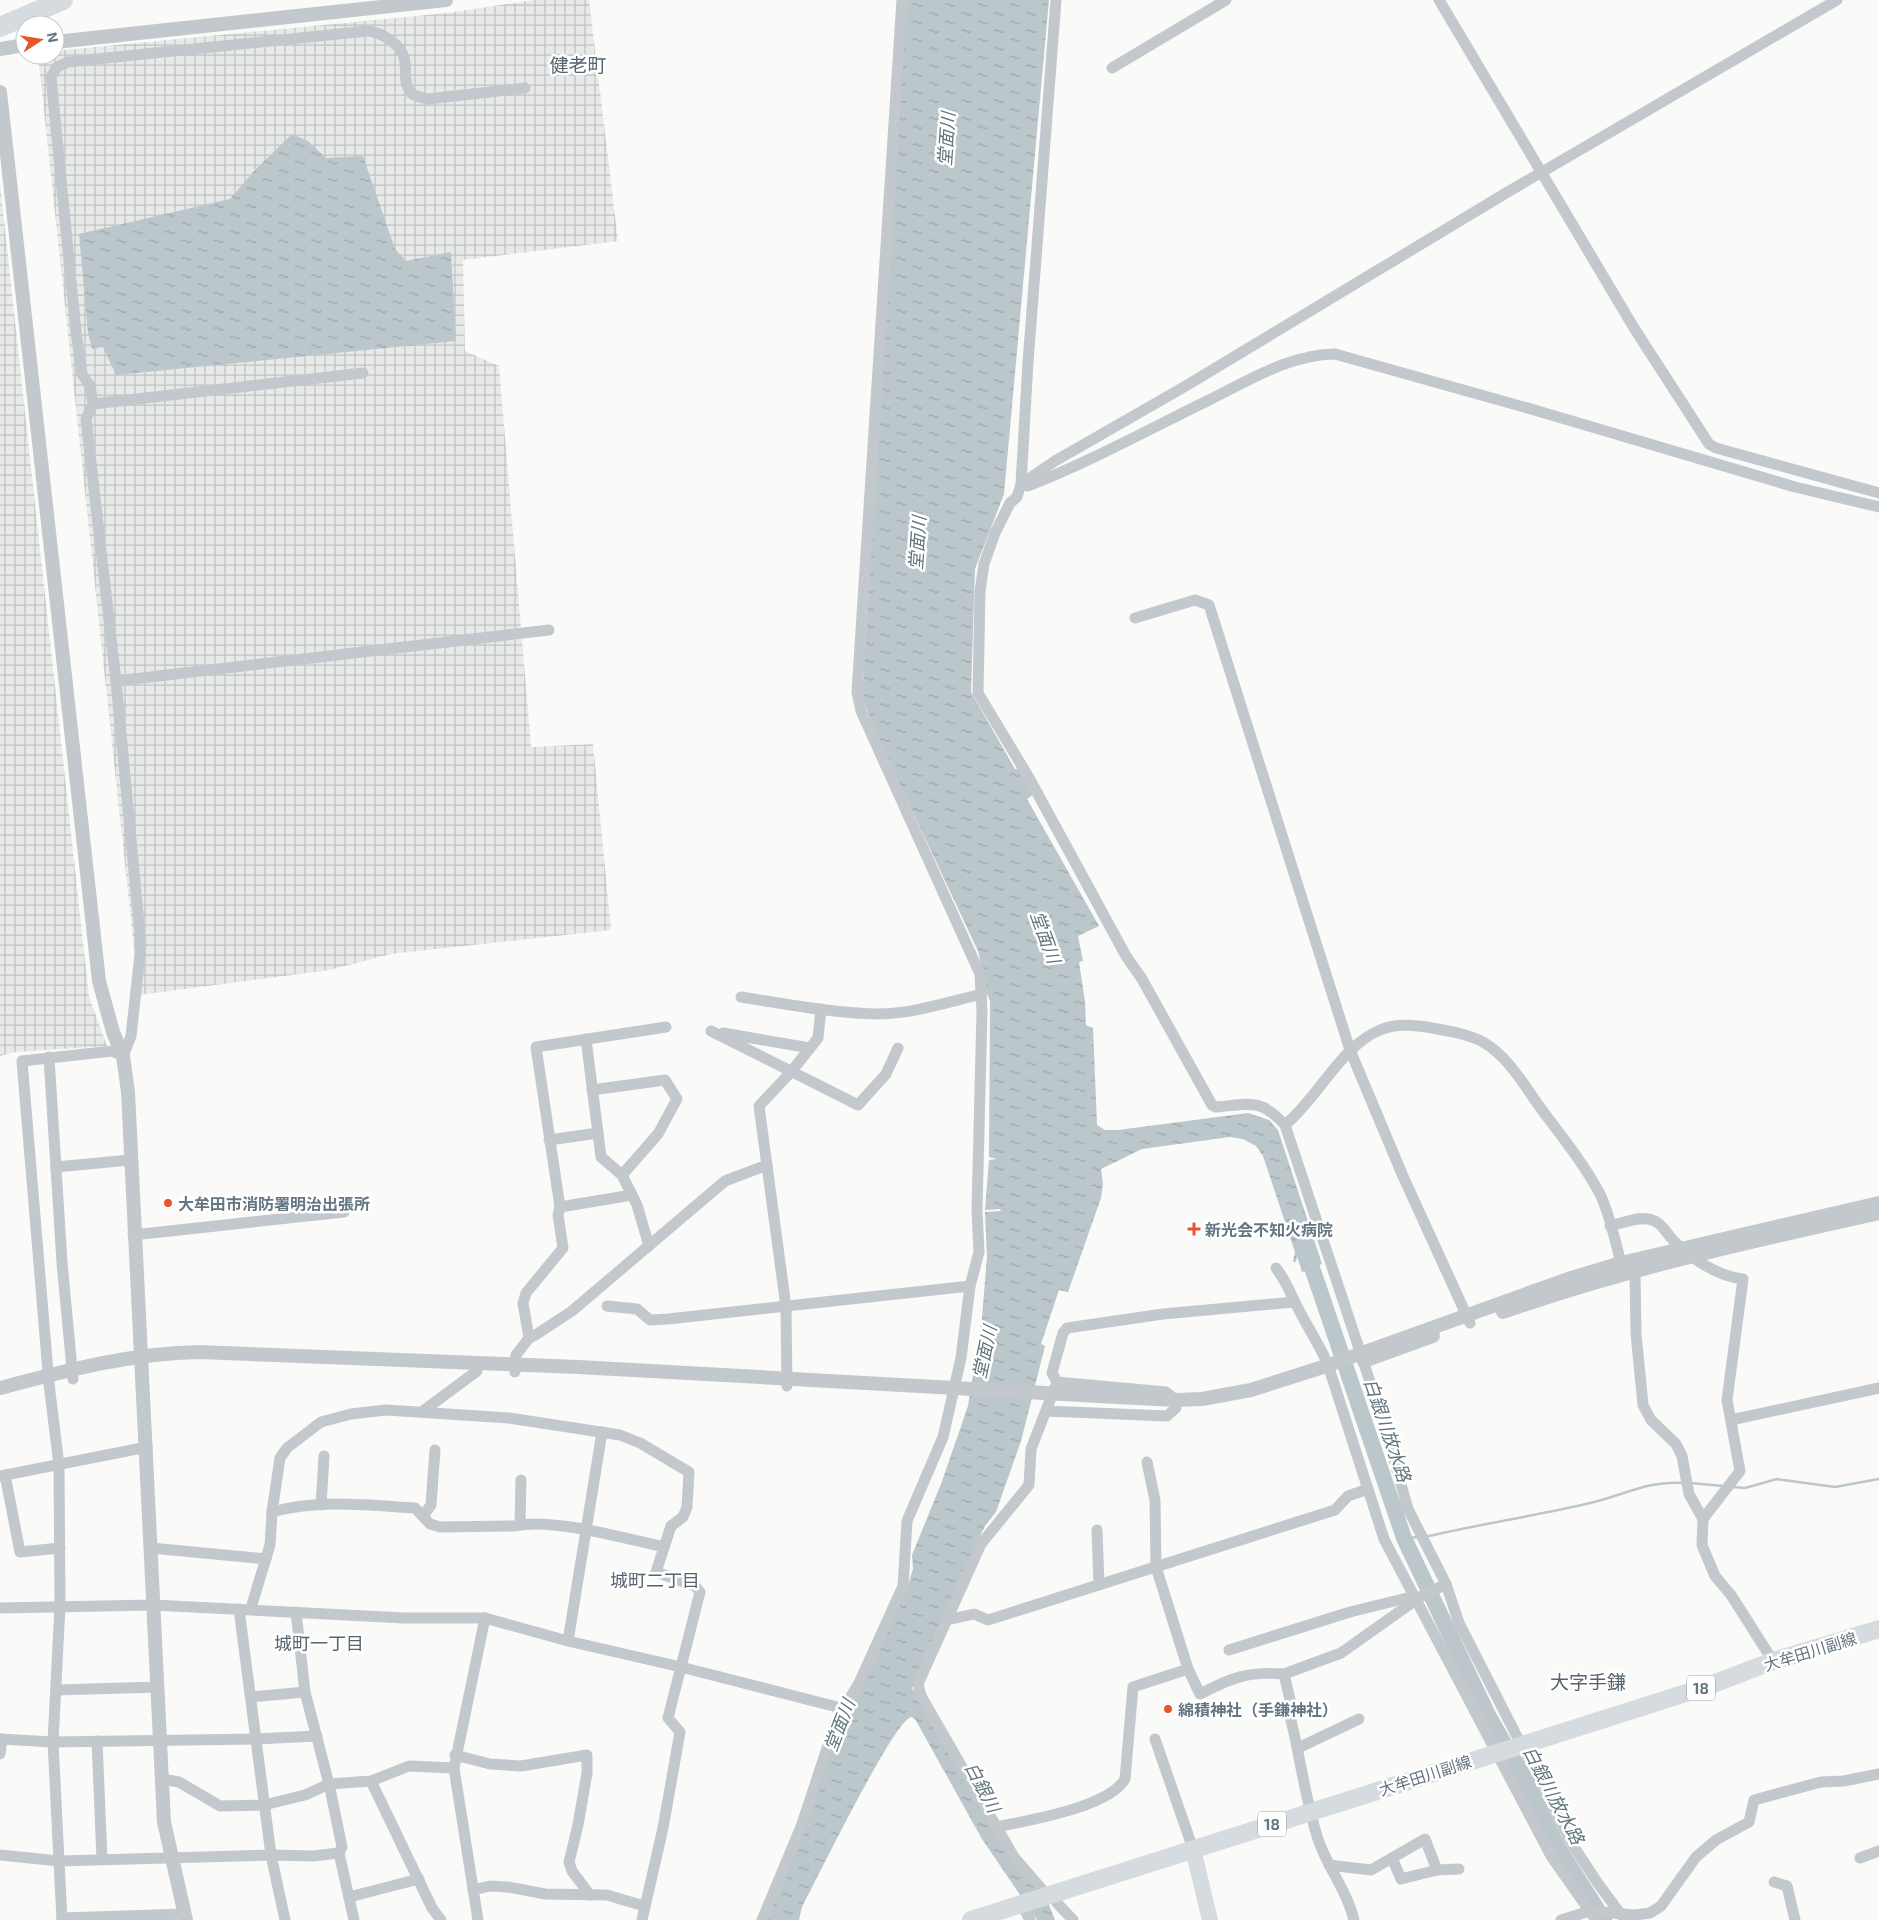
<svg xmlns="http://www.w3.org/2000/svg" width="1879" height="1920" viewBox="0 0 1879 1920" font-family="'Exo 2','Noto Sans JP',sans-serif">
	<defs>
		<pattern id="industrial-grid" width="8" height="8" patternUnits="userSpaceOnUse" patternTransform="scale(1.25)"><rect width="8" height="8" fill="#e8e9e9"/><path d="M0 4h8M4 0v8" fill="none" stroke="#c0c1c2"/></pattern>
		<pattern id="water-ripples" width="26" height="14" patternUnits="userSpaceOnUse" patternTransform="scale(1.25)"><rect width="26" height="14" fill="#bbc7cb"/><path d="M2 4q2-2 4 0t4 0M15 11q2-2 4 0t4 0" fill="none" stroke="#9ca6aa"/></pattern>
	</defs>
	<rect width="100%" height="100%" fill="#fafaf8"/>
	<g fill="url(#industrial-grid)">
		<polygon points="534,0 589,0 618,241 463,260 465,351 499,366 531,747 593,744 611,930 391,954 330,970 139,995 38,55 55,55 55,51 447,13"/>
		<polygon points="0,184 89,997 107,1046 16,1052 0,1056"/>
	</g>
	<g fill="url(#water-ripples)">
		<path d="M906,0H1049L1004,494L975,569L971,692L1015,769H1019L1034,794L1027,799L1099,926L1078,936L1083,961L1079,962L1085,1001L1086,1025L1093,1028L1097,1125L1105,1130H1118L1248,1113L1269,1120L1278,1130L1322,1264L1317,1266L1318,1272L1307,1275L1306,1271L1302,1272L1297,1256L1296,1262H1293L1295,1252L1263,1156L1256,1146L1243,1139L1230,1137L1142,1149L1101,1169L1103,1184L1101,1198L1068,1292L1059,1290L1041,1344L1045,1346L1021,1441L996,1512L985,1526L973,1551L912,1688L1034,1887L1049,1905L1055,1920H1037L982,1839L915,1719L911,1717C893,1722 816,1881 802,1907L799,1920H767L839,1726L908,1585L913,1569L912,1555L941,1484L968,1406L982,1317L987,1257L985,1212L1001,1211L1000,1209L985,1210L989,1160L997,1159L989,1157L990,1001C985,992 982,965 978,951L878,738L862,697Z"/>
		<polygon points="292,134 308,141 326,158 363,156 395,249 406,261 451,252 456,341 116,375 103,347 92,349 88,332 79,234 230,199 254,171"/>
	</g>
	<g fill="none" stroke-linecap="round" stroke-linejoin="round">
		<g stroke="#bbc7cb" stroke-width="2.5">
			<polyline points="1691,1483 1723,1486"/>
			<polyline points="1733,1487 1745,1488 1777,1479 1835,1487 1879,1479"/>
			<path d="M1425,1537C1480,1524 1535,1516 1590,1503C1622,1496 1649,1480 1683,1483"/>
			<polyline points="1404,1538 1420,1537"/>
		</g>
		<polyline stroke="#bbc7cb" stroke-width="16" points="1307,1253 1404,1538 1488,1715 1524,1778 1559,1849 1604,1920"/>
		<g stroke="#c3c8cc" stroke-width="11">
			<path d="M1056,0L1028,362L1021,484L1017,497L1010,503L995,533L984,564L980,591L978,693L1028,776L1126,956L1142,979L1212,1105L1216,1107C1251,1104 1260,1098 1285,1125L1383,1421L1408,1509L1446,1584L1459,1623L1572,1844L1597,1882L1625,1920"/>
			<polyline points="1439,0 1634,328 1709,444 1716,448 1879,493"/>
			<polyline points="1112,68 1226,0"/>
			<polyline points="93,404 363,373"/>
			<polyline points="1021,484 1055,461 1184,387 1506,193 1837,0"/>
			<path d="M1022,484L1028,486C1089,462 1148,430 1207,401C1246,382 1290,354 1335,354L1531,409L1795,487L1879,507"/>
			<polyline points="1135,618 1195,600 1209,605 1350,1050 1402,1174 1470,1323"/>
			<polyline points="116,681 549,630"/>
			<path d="M741,997C786,1004 831,1013 877,1014C912,1014 948,1002 982,994"/>
			<polyline points="711,1031 858,1105 886,1074 898,1048"/>
			<polyline points="723,1033 810,1048"/>
			<polyline points="586,1039 601,1157 622,1175 637,1205 649,1246"/>
			<polyline points="49,1057 62,1263 73,1379"/>
			<polyline points="592,1090 665,1080 677,1099 658,1134 622,1175"/>
			<path d="M1285,1125C1318,1098 1341,1046 1380,1030C1396,1023 1416,1025 1432,1028C1449,1031 1468,1034 1483,1042C1509,1057 1525,1087 1542,1110C1563,1138 1584,1164 1600,1194C1610,1215 1615,1241 1621,1263L1635,1272L1636,1334L1643,1405L1651,1420L1676,1444L1682,1456L1689,1494L1703,1519L1702,1545L1715,1576L1731,1595L1773,1661"/>
			<polyline points="549,1140 598,1133"/>
			<polyline points="56,1167 130,1160"/>
			<polyline points="560,1207 632,1195"/>
			<path d="M1610,1226C1621,1223 1637,1217 1648,1219C1662,1221 1666,1234 1676,1243C1694,1260 1718,1276 1743,1279L1727,1400L1740,1471L1703,1519"/>
			<polyline points="133,1235 344,1212"/>
			<path d="M1276,1268C1287,1282 1287,1287 1295,1302C1305,1324 1319,1343 1328,1365L1384,1539L1551,1856L1596,1920"/>
			<polyline points="607,1306 637,1309 650,1320 668,1319 970,1286"/>
			<polyline points="529,1338 523,1303 526,1293 563,1248 558,1215 560,1207 536,1047 666,1027"/>
			<polyline points="515,1372 516,1355 529,1338 537,1334 572,1311 725,1181 767,1165"/>
			<polyline points="1057,1382 1166,1392 1176,1400"/>
			<polyline points="787,1386 786,1307 759,1106 791,1072 818,1038 821,1009"/>
			<polyline points="423,1411 477,1371 477,1363"/>
			<polyline points="1046,1411 1167,1416 1176,1408"/>
			<polyline points="1731,1420 1879,1388"/>
			<polyline points="1147,1462 1155,1500 1156,1567 1188,1669"/>
			<polyline points="5,1475 20,1552 60,1548"/>
			<polyline points="0,1476 147,1447"/>
			<polyline points="321,1505 324,1456"/>
			<path d="M272,1512C318,1499 367,1505 415,1508L430,1524L440,1527L515,1526C550,1517 627,1539 664,1547"/>
			<polyline points="423,1516 431,1505 435,1450"/>
			<polyline points="520,1525 521,1480"/>
			<polyline points="1097,1530 1099,1585"/>
			<polyline points="151,1548 266,1559"/>
			<polyline points="0,1608 153,1605 404,1618 485,1618 568,1641 681,1667 845,1709"/>
			<polyline points="251,1608 270,1545 272,1512 280,1458 287,1448 321,1422 351,1414 386,1410 509,1418 620,1435 640,1443 689,1472 687,1507 683,1517 671,1526 656,1572 695,1586 700,1592 668,1718 680,1732 663,1828 642,1920"/>
			<polyline points="239,1609 271,1855 285,1920"/>
			<polyline points="296,1612 305,1692 329,1784 342,1847 339,1853 354,1920"/>
			<polyline points="947,1620 974,1614 988,1620 1335,1510 1348,1496 1368,1489"/>
			<polyline points="568,1641 602,1432"/>
			<polyline points="1229,1650 1350,1612 1415,1596"/>
			<polyline points="56,1690 158,1687"/>
			<polyline points="251,1697 305,1692"/>
			<polyline points="0,1739 53,1742 256,1739 317,1736"/>
			<polyline points="1155,1739 1193,1849"/>
			<polyline points="97,1741 102,1859"/>
			<polyline points="1298,1748 1359,1719"/>
			<polyline points="0,1754 2,1739"/>
			<polyline points="455,1755 490,1764 521,1766 587,1755 587,1773 578,1825 569,1862 572,1871 590,1895"/>
			<polyline points="162,1779 179,1782 220,1806 264,1805 305,1795 329,1784 371,1781 409,1766 454,1768"/>
			<polyline points="371,1781 432,1908 441,1920"/>
			<path d="M997,1827C1028,1820 1108,1808 1125,1779L1133,1687L1188,1669L1200,1694C1231,1678 1248,1671 1284,1674"/>
			<polyline points="0,1855 59,1861 271,1855 313,1856 339,1853"/>
			<polyline points="1392,1858 1401,1879 1437,1870 1459,1869"/>
			<polyline points="1860,1858 1879,1851"/>
			<polyline points="1329,1865 1371,1870 1425,1839 1437,1870"/>
			<polyline points="1774,1882 1787,1886 1795,1920"/>
			<polyline points="473,1890 490,1886 508,1887 545,1894 607,1895 644,1906"/>
			<polyline points="1054,1893 1057,1903 1073,1920"/>
			<polyline points="1047,1895 1014,1857 921,1696 918,1684 981,1544 1029,1485 1031,1449 1057,1382 1052,1373 1063,1333 1067,1328 1163,1314 1294,1302"/>
			<polyline points="349,1897 419,1879"/>
			<polyline points="1021,1903 1030,1920"/>
			<polyline points="62,1918 185,1914"/>
			<path d="M62,1920L53,1742L60,1606L59,1465L49,1384L22,1061L112,1051L123,1056L131,1036L141,945L116,681L86,419L93,404L90,386L82,374L76,332L51,77L57,67L68,62L368,31C381,32 400,44 404,57C407,68 403,82 410,92C415,97 422,98 428,99L525,88"/>
			<polyline points="478,1920 454,1768 485,1618"/>
			<polyline points="762,1920 802,1824 836,1721 859,1683 903,1586 907,1521 943,1437 961,1358 970,1286 979,1252 977,1210 982,1011 980,974 861,711 857,692 902,0"/>
			<path d="M1354,1920C1347,1890 1326,1866 1317,1836C1305,1797 1300,1756 1290,1716L1291,1704L1284,1674L1341,1653L1420,1597L1446,1584"/>
			<polyline points="1561,1920 1590,1911 1635,1915 1650,1913 1661,1906 1696,1857 1716,1840 1749,1822 1754,1800 1821,1782 1844,1781 1879,1774"/>
		</g>
		<g stroke="#c3c8cc" stroke-width="14">
			<polyline points="55,42 446,0"/>
			<polyline points="0,49 25,45"/>
			<polyline points="0,92 99,981 113,1032 123,1056 128,1092 164,1822 186,1920"/>
			<path d="M1503,1312C1626,1269 1752,1241 1879,1213"/>
			<polyline points="1364,1361 1433,1336"/>
			<path d="M0,1388C65,1371 131,1353 199,1352L578,1367L1117,1397L1176,1400L1202,1399L1251,1390L1323,1367L1568,1279L1621,1263L1879,1203"/>
		</g>
		<polyline stroke="#d6dbdf" stroke-width="16" points="1193,1849 1210,1920"/>
		<polyline stroke="#d6dbdf" stroke-width="18" points="971,1920 1705,1687 1773,1661 1879,1629"/>
		<polyline stroke="#d6dbdf" stroke-width="20" points="0,27 63,0"/>
	</g>
	<g fill="#e4572e" stroke="#fff" stroke-width="2">
		<circle cx="168" cy="1203" r="5"/>
		<path d="M1191.5 1221.5h5v5h5v5h-5v5h-5v-5h-5v-5h5z"/>
		<circle cx="1168" cy="1709" r="5"/>
	</g>
	<g text-anchor="middle" dominant-baseline="central" stroke-width="5" stroke-linejoin="round" paint-order="stroke">
		<g fill="#fff" stroke="#939fa8" stroke-width="1">
			<rect x="1687" y="1675.5" width="28" height="25" rx="4"/>
			<rect x="1258" y="1811.5" width="28" height="25" rx="4"/>
		</g>
		<g font-size="15" font-weight="bold" fill="#657683">
			<text x="1701" y="1688">18</text>
			<text x="1272" y="1824">18</text>
		</g>
		<g font-size="16" font-weight="bold" fill="#657683" stroke="#fff" text-anchor="start">
			<text x="178" y="1203">大牟田市消防署明治出張所</text>
			<text x="1205" y="1229">新光会不知火病院</text>
			<text x="1178" y="1709">綿積神社（手鎌神社）</text>
		</g>
		<g font-size="16" fill="#657683" stroke="#fff">
			<text transform="translate(1810 1651) rotate(-17)">大牟田川副線</text>
			<text transform="translate(1425 1775) rotate(-18)">大牟田川副線</text>
		</g>
		<g font-size="18" font-style="italic" fill="#60757c" stroke="#fff">
			<text transform="translate(946 139) rotate(-86)">堂面川</text>
			<text transform="translate(917 543) rotate(-86)">堂面川</text>
			<text transform="translate(1046 937) rotate(70)">堂面川</text>
			<text transform="translate(984 1352) rotate(-78)">堂面川</text>
			<text transform="translate(1388 1430) rotate(71)">白銀川放水路</text>
			<text transform="translate(839 1725) rotate(-69)">堂面川</text>
			<text transform="translate(983 1787) rotate(62)">白銀川</text>
			<text transform="translate(1554 1795) rotate(62)">白銀川放水路</text>
		</g>
		<g font-size="18" fill="#57646e" stroke="#fff">
			<text x="655" y="1580">城町二丁目</text>
			<text x="319" y="1643">城町一丁目</text>
		</g>
		<g font-size="19" fill="#57646e" stroke="#fff">
			<text x="578" y="64">健老町</text>
			<text x="1588" y="1681">大字手鎌</text>
		</g>
	</g>
	<g transform="translate(40 40) rotate(78)"><circle r="24" fill="#ffffff" stroke="#c1c8cd"/>
	<path d="M0-4L9 19L0 12L-9 19Z" fill="#e4572e"/>
	<text y="-8" font-size="14" font-weight="bold" text-anchor="middle" fill="#657683">N</text>
	</g>
</svg>
